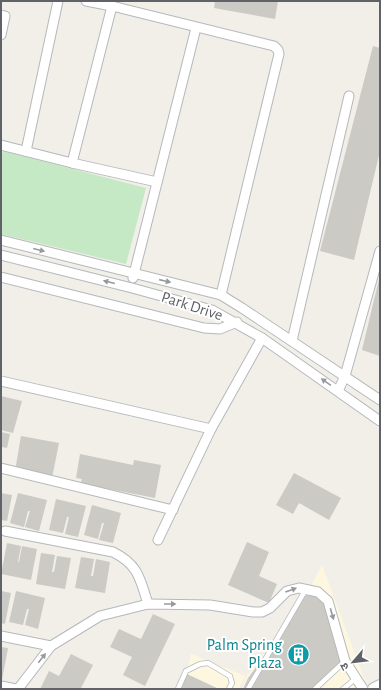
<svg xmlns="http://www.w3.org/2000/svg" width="381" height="690" viewBox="0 0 381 690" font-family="'Alegreya Sans','Noto Sans Devanagari',sans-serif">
	<rect width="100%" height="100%" fill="#f1efe8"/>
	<g fill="#fef7e0">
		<polygon points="322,565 365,681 356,689 242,689 246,677 297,612"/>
		<polygon points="191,654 245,676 239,689 181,689 187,674"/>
	</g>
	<polygon fill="#c5e8c5" points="3,151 146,188 126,264 1,234 1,159"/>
	<g fill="#cccac5">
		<polygon points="215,1 278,1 275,19 214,8"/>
		<polygon points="373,46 380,48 380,151 354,260 320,251"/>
		<polygon points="379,279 380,279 380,356 362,350"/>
		<polygon points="1,396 22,401 13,433 1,430"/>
		<polygon points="1,432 10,434 7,448 2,447 2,451"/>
		<polygon points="21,436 59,443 52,478 15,471"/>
		<polygon points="80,454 133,465 134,460 161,465 155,498 99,487 99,489 80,485 82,479 76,478"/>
		<polygon points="294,473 341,498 329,520 299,503 293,514 276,505"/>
		<polygon points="1,493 12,495 7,521 1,520"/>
		<polygon points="18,493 47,500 39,531 25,527 30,511 28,511 24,527 10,523"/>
		<polygon points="56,499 86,506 78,537 65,534 69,517 67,517 63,533 49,530"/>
		<polygon points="92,505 121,513 113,543 99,540 104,523 102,523 98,539 84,535"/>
		<polygon points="247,542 269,552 259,576 277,584 269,603 228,585"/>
		<polygon points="7,543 21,546 18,562 19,562 22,546 37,549 31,580 1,574"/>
		<polygon points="41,553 55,555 52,572 54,572 57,556 71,558 65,589 36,584"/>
		<polygon points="81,557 94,559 91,576 93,576 96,559 110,562 105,593 75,588"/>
		<polygon points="1,591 11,593 5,624 1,623"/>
		<polygon points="16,591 45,598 38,629 25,625 29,609 27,609 23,625 9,622"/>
		<polygon points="315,593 327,602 345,659 313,689 243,689 248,678 279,636 301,597"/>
		<polygon points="153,614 175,624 145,686 123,675 132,657 110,647 119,629 141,639"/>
		<polygon points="1,647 8,648 2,680 1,680"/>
		<polygon points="71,654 93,665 81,688 83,689 40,689 49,671 59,676"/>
		<polygon points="187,674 219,689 181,689"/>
	</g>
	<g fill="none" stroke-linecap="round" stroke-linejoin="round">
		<defs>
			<g id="lane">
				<polyline points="178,689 186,671 200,664 208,663 230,676 232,683 229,689"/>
				<polyline points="248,689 306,589"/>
				<polyline points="315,689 345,661"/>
				<polyline points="343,689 355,679"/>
			</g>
			<g id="street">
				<polyline points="86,1 112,6 274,46 278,50 279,54 221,295"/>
				<polyline points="1,15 5,16 1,35"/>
				<polyline points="1,145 72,163 157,182"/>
				<polyline points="26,151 58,1"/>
				<polyline points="72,163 112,6"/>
				<polyline points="1,240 221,295 242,308 380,400"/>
				<polyline points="1,255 132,288 212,310 262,338 380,421"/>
				<polyline points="1,277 204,328 220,329 237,322"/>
				<polyline points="133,278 196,28"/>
				<polyline points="292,341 349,96"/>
				<polyline points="1,381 211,429"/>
				<polyline points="338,391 345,376 380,251"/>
				<polyline points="1,468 173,510"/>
				<path d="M5,531L113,552C139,565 140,579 148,604"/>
				<polyline points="158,540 211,429 262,338"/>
				<polyline points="1,636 51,646"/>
				<polyline points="1,686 16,689"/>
				<polyline points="18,689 51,646 100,616 148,604 210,605 253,612 262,612 270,608 287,591 299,588 318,592 328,601 345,661 363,689"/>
			</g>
			<polyline id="secondary" points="374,689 380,686"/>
		</defs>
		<use href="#lane" stroke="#b5b8bc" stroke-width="6"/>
		<use href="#street" stroke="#b5b8bc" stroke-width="11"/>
		<use href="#secondary" stroke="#b6babf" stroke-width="14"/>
		<use href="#lane" stroke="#fff" stroke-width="4.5"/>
		<use href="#street" stroke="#fff" stroke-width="9"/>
		<use href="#secondary" stroke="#fff" stroke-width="12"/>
	</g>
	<defs><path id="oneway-solid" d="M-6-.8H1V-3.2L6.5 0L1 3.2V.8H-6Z"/></defs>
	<g fill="#979a9d">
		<use href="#oneway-solid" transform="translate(39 250) rotate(14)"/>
		<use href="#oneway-solid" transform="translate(165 281) rotate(13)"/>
		<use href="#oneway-solid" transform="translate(109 282) rotate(-166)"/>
		<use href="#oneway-solid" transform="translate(326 382) rotate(-145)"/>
		<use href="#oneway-solid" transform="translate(291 590) rotate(-20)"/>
		<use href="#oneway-solid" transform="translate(170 604)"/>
		<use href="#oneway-solid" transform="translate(332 614) rotate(74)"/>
		<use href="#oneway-solid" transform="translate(42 658) rotate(-52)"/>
	</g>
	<defs>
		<symbol id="building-disc" viewBox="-11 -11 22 22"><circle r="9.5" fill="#0f9aa8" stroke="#fff"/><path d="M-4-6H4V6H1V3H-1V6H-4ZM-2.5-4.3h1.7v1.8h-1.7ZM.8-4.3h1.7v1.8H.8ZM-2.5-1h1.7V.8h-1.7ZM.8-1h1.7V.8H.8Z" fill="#fff"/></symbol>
	</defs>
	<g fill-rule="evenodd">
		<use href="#building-disc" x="286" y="642" width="25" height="25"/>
	</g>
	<g text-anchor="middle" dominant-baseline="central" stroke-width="4" stroke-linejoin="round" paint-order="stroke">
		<g font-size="16" fill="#5f6368" stroke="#fff">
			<text transform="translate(192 306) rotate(18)">Park Drive</text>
		</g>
		<g font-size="16" fill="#0d838f" stroke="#fff" text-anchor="end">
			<text x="282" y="645">Palm Spring<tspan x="282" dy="18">Plaza</tspan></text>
		</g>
	</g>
	<rect width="381" height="690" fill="none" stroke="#5f6368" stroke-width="4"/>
	<g transform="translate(353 662) rotate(242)" stroke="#ffffff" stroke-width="3" paint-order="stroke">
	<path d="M0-3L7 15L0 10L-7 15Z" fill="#5f6368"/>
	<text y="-6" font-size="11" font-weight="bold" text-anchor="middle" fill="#5f6368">उ</text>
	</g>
</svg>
